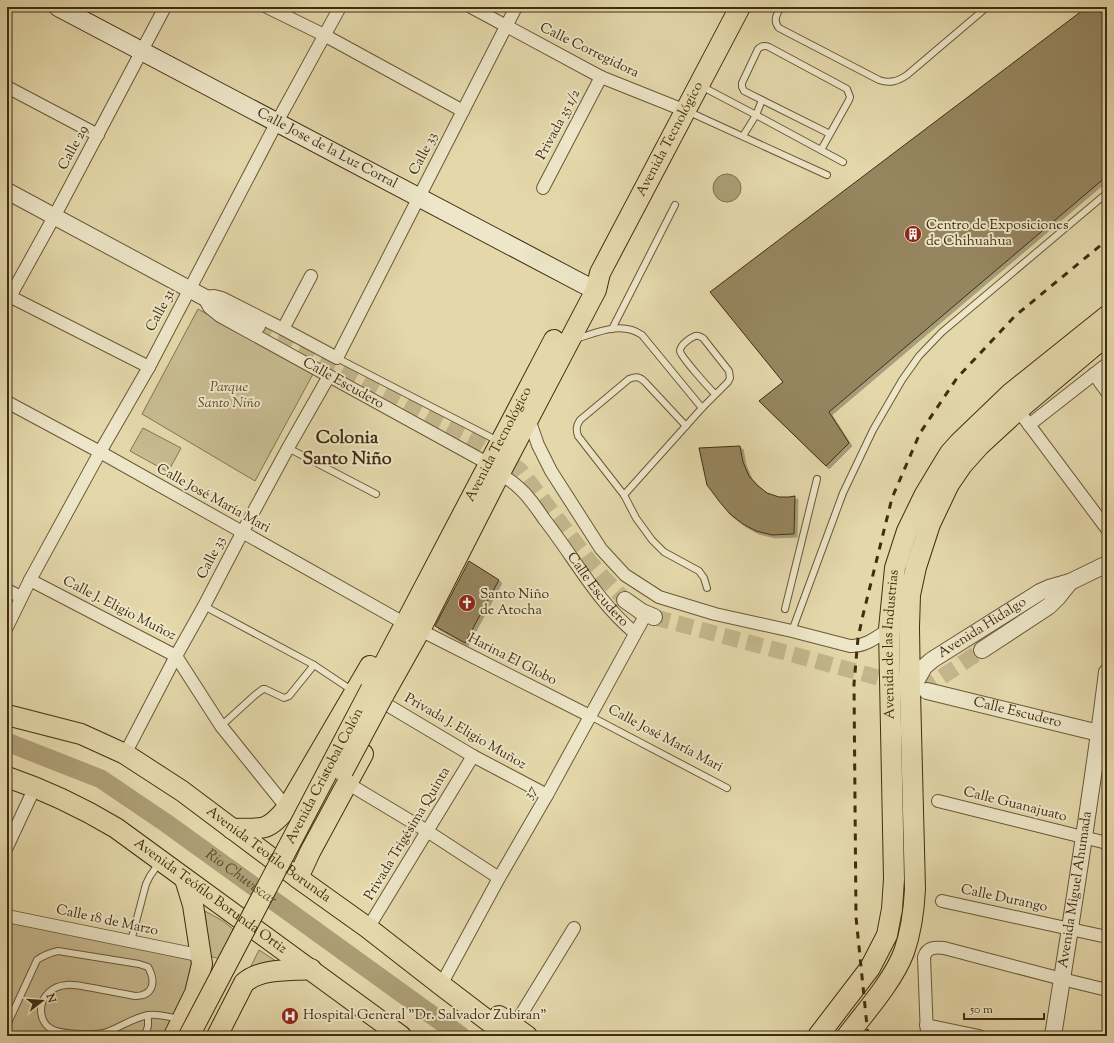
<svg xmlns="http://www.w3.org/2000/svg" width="1114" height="1043" viewBox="0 0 1114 1043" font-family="'Sorts Mill Goudy',serif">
	<defs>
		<filter id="shadow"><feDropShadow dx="3" dy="3" stdDeviation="0" flood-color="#0004"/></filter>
	</defs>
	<rect width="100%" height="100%" fill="#e4d8ab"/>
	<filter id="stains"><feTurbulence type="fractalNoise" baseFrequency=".005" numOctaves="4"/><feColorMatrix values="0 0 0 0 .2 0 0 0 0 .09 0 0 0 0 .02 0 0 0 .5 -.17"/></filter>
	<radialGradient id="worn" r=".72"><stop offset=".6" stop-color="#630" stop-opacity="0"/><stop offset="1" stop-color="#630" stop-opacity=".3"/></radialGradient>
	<g fill="#c8bb91" stroke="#847450">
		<polygon points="198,309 313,374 255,481 142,414"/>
		<polygon points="143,428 181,448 168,472 130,451"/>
		<polygon points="205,911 223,921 233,929 220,959 209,956"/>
		<polygon points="7,921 193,954 203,963 175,1036 7,1036"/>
		<polygon points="259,950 296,974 247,974"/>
	</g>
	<circle fill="#ad9e76" stroke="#82714d" cx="727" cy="188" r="14"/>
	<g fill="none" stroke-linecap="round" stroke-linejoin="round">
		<path stroke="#ad9e76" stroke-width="19" id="s1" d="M7,742L101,779L166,823L461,1036"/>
	</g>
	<g fill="#968661" stroke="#412d10" filter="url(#shadow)">
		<polygon points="1087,7 1098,7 1107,18 1107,176 829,412 849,443 826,466 759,401 783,382 710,292"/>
		<polygon points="740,446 743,462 749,476 757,485 767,493 779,497 789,497 795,496 794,534 772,535 756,531 743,524 730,514 719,501 707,485 699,448"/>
		<polygon points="469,561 499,580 465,643 435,626"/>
	</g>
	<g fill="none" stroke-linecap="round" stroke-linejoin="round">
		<g stroke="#c3b68c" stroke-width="16" stroke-dasharray="16 8" stroke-linecap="butt">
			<polyline points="257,326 477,441 502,456 521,471 590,562 603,577 625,600"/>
			<polyline points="654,617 902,684"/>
			<polyline points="922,690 982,650"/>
		</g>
		<defs>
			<g id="service">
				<path d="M781,7C776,15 773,21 779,28L879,80C890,84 898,81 907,75L987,7"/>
				<polyline points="701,86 756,115 843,162"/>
				<polyline points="687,111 827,175"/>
				<polyline points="743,136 756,115 762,100"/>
				<path d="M821,150L849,100L850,97L847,89L769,47C764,45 761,46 758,49L742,83V87L744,91L830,134"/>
				<polyline points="612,329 675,205"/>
				<path d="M576,339C598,332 622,321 642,335L702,408L728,382L730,378L729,371L703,338C701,337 698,335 695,336C690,338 680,345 680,351C681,357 709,388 715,394"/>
				<polyline points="337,358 498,441"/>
				<polyline points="702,408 624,495 636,518 652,540 664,552 699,571 704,578 707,588"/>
				<polyline points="288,448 376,494"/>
				<path d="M624,495L578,436C576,430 576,426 580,420L629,379C637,376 640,377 645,382L686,426"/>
				<polyline points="204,606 314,665 353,691"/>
				<polyline points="785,609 817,479"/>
				<polyline points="792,631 843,493 873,430 902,380 919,356 942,332 1107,193"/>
				<polyline points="590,716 727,788"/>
				<polyline points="221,726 255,695 263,689 265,689 284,698 289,696 314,665"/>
				<polyline points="131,941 146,884 150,876 159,863"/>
				<path d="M7,1025L37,960C44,955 49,953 58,951L139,964L148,967C156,981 154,996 135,996C121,993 107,991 93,988C85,987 75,984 66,985C53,986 41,996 41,1010C41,1018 45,1026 53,1030C63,1034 96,1036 107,1032C121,1027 134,1017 149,1015C159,1014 169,1017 179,1019"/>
				<polyline points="145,1036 148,1026 148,1015"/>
			</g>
			<g id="minor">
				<polyline points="267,7 324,35 463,111"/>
				<polyline points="471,7 601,77 686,111"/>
				<polyline points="7,87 98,135"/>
				<polyline points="543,188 601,77"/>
				<polyline points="7,295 149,367"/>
				<polyline points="7,302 54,217 165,7"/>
				<polyline points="283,329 311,276"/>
				<polyline points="1094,374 1107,392"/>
				<polyline points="7,402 100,452 404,623"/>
				<polyline points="1018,410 1107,529"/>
				<path d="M529,419L538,445L551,471L601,549L625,575L659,597L715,614L792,631L850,646C865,647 877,637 889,629"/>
				<polyline points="1029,425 1107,364"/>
				<polyline points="489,464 220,316 209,307 204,297 214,296 222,298 283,329 337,358 419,197 516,7"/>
				<path id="s2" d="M500,473C505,478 512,481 517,486C528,495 536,507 544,519C574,557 597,602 635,633"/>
				<polyline points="30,580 176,656 221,726 287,808"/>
				<polyline points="7,590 21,597"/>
				<polyline points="7,627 30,580 100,452 149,367 277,122 340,7"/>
				<polyline points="420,630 590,716"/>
				<polyline points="389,706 473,756 547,795"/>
				<polyline points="125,754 176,656 204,606 242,533 288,448 329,376"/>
				<polyline points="347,783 427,831 499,878"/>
				<polyline points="938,801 1107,843"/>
				<polyline points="7,847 35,787"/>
				<polyline points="942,901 1107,937"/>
				<polyline points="7,916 193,954 201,958"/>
				<polyline points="368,928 473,756"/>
				<polyline points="441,985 499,878 547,795 646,614"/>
				<polyline points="926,1025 979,1036"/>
				<polyline points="514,1026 574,928"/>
				<path d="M927,1036L924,957C927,947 935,947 944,948L1062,979L1107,990"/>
			</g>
			<g id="tertiary">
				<polyline points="7,191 189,289 257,326"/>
				<polyline points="625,600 642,612 654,617"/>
				<polyline points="982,650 1049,606 1058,597 1070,582"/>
				<path id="s3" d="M927,691L1107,735"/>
				<path id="s4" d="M910,692L924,667L932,660L1040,592L1049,588L1070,582L1107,564"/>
				<path id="s5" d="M1053,1036C1072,915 1092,794 1107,672"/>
			</g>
			<g id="secondary">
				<path id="s6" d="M58,7L583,284L596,290"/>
			</g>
			<g id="primary">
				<path id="s7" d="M371,689L554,340"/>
				<path id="s8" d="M383,696L420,630L500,473L596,290L600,273L740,7"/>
				<path id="s9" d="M7,715L81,734L125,754L182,791L298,878L368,928L441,985L508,1036"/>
				<path id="s10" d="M7,777C45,790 81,807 116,828L401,1036"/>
				<path d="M232,829C242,828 255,830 265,827C274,824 281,815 287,808L370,666"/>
				<polyline points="298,878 310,852 363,754"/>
				<polyline points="499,1016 527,1036"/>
				<polyline points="174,1036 195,993 202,964 193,905 185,879"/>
				<path d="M217,1036L244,983C261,968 289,971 311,969"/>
				<path id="s11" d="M818,1036L870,968L887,935L892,909L894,879L889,629L895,568L907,531L924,496L939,471L950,453L959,443L1011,393L1107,316"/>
				<path d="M847,1036C866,1011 893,981 904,952C911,932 914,910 915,889L910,692L909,627L910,595L916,567L930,524L949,484L962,465L979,446L1018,410L1107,335"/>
			</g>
		</defs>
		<use href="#service" stroke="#6a5837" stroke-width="8"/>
		<use href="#minor" stroke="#6a5837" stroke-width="14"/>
		<use href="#tertiary" stroke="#6a5837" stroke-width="18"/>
		<use href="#secondary" stroke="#412d10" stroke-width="20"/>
		<use href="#primary" stroke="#412d10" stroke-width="22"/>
		<use href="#service" stroke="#ede6c8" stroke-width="6"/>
		<use href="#minor" stroke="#ede6c8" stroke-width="12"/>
		<use href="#tertiary" stroke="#ede6c8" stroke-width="16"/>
		<use href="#secondary" stroke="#ede6c8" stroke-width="18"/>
		<use href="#primary" stroke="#e4d8ab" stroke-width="20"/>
		<polyline stroke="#412d10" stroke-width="3" stroke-dasharray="7 7" stroke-linecap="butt" points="868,1036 856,917 854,684 858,638 863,615 892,498 920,433 957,378 1015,316 1107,240"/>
		<defs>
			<g id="primary-bridge">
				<polyline points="343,771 383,696"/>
				<path id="s12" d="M189,1036L371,689"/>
			</g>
		</defs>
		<use href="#primary-bridge" stroke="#412d10" stroke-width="22" stroke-linecap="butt"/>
		<use href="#primary-bridge" stroke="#e4d8ab" stroke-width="20"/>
	</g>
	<defs>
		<symbol id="building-disc" viewBox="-11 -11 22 22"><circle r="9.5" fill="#8f2418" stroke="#ede6c8"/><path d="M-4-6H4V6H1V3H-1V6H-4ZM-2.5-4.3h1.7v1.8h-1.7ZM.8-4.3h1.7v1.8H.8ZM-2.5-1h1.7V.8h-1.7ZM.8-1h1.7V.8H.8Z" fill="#fff"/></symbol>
		<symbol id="church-disc" viewBox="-11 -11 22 22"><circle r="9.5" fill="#8f2418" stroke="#ede6c8"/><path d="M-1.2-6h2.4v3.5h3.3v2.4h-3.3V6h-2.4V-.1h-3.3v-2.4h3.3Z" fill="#fff"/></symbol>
		<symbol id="hospital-disc" viewBox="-11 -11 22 22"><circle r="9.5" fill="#8f2418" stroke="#ede6c8"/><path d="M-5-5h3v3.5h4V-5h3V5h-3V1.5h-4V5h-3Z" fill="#fff"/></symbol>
	</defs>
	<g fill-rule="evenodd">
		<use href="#building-disc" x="903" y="224" width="20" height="20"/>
		<use href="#church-disc" x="457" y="593" width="20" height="20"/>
		<use href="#hospital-disc" x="280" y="1006" width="20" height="20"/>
	</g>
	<g text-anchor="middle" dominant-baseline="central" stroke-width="4" stroke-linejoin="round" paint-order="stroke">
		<g font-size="14" fill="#412d10" stroke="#ede6c8">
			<text transform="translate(589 51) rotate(26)">Calle Corregidora</text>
			<text transform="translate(559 125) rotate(-62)">Privada 35 1/2</text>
			<text stroke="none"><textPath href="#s8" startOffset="627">Avenida Tecnológico</textPath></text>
			<text transform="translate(74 148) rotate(-62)">Calle 29</text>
			<text stroke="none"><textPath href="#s6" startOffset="304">Calle Jose de la Luz Corral</textPath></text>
			<text transform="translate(424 154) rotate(-63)">Calle 33</text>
			<text transform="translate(161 311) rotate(-62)">Calle 31</text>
			<text transform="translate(343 384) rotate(29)">Calle Escudero</text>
			<text stroke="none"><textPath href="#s7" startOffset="276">Avenida Tecnológico</textPath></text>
			<text transform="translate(213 499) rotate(29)">Calle José María Mari</text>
			<text transform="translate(212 558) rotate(-63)">Calle 33</text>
			<text stroke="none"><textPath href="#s2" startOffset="153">Calle Escudero</textPath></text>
			<text transform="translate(119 609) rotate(27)">Calle J. Eligio Muñoz</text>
			<text stroke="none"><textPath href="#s4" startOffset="99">Avenida Hidalgo</textPath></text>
			<text stroke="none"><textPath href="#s11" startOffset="414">Avenida de las Industrias</textPath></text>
			<text transform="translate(512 660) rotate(27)">Harina El Globo</text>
			<text stroke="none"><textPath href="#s3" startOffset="93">Calle Escudero</textPath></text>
			<text transform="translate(465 732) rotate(30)">Privada J. Eligio Muñoz</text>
			<text transform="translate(665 739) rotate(28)">Calle José María Mari</text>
			<text stroke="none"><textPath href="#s12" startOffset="293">Avenida Cristobal Colón</textPath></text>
			<text transform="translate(531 793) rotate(-60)">37</text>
			<text transform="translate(1015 805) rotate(14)">Calle Guanajuato</text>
			<text transform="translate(408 834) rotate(-59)">Privada Trigésima Quinta</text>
			<text stroke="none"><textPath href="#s9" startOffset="300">Avenida Teofilo Borunda</textPath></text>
			<text stroke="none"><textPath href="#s5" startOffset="148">Avenida Miguel Ahumada</textPath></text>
			<text stroke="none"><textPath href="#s10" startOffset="237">Avenida Teófilo Borunda Ortiz</textPath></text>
			<text transform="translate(1004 899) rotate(12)">Calle Durango</text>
			<text transform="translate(107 921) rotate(12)">Calle 18 de Marzo</text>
		</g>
		<g font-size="14" fill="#412d10" stroke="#ede6c8" text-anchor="start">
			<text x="926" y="226">Centro de Exposiciones<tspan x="926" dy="16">de Chihuahua</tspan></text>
			<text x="480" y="595">Santo Niño<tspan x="480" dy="16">de Atocha</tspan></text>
			<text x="303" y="1016">Hospital General "Dr. Salvador Zubiran"</text>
		</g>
		<g font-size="14" font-style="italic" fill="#5c492a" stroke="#ede6c8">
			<text x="229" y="388">Parque<tspan x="229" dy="16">Santo Niño</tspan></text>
		</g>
		<g font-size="15" font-style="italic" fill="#5c492a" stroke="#ede6c8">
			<text stroke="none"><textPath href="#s1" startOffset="272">Rio Chuviscar</textPath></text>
		</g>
		<g font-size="18" font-weight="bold" fill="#412d10" stroke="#ede6c8">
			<text x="347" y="439">Colonia<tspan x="347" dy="21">Santo Niño</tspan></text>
		</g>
	</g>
	<rect width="1114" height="1043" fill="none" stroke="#e4d8ab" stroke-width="24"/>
	<rect x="8" y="8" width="1098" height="1027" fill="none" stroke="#412d10" stroke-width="2"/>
	<rect x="12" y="12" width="1090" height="1019" fill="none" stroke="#412d10"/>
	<g transform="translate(42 1001) rotate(73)" stroke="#ede6c8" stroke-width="3" paint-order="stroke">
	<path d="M0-3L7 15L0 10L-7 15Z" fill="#412d10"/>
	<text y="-6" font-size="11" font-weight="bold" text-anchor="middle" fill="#412d10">N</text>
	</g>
	<path d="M964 1013v6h80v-6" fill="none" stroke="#412d10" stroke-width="2"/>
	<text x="970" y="1013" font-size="12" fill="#412d10" stroke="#ede6c8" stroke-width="3" paint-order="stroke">50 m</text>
	<rect width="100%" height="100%" filter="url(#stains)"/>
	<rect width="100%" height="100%" fill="url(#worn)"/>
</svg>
